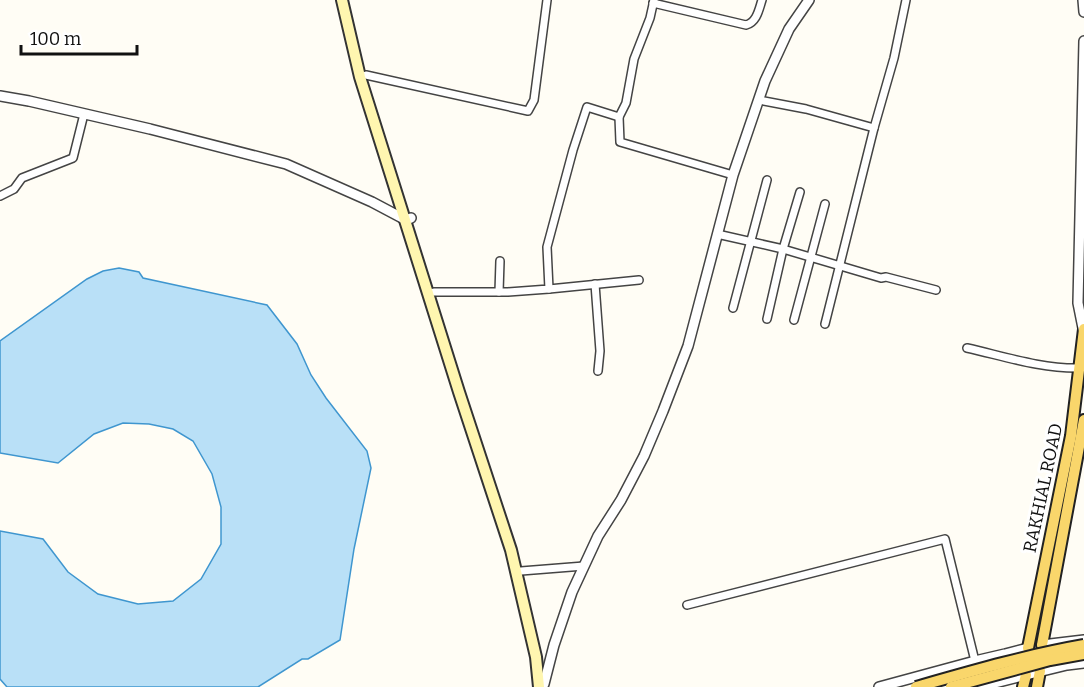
<svg xmlns="http://www.w3.org/2000/svg" width="1084" height="687" viewBox="0 0 1084 687" font-family="Bitter,serif">
	<rect width="100%" height="100%" fill="#fffdf5"/>
	<polygon fill="#b9e0f7" stroke="#3f96cf" stroke-width="1.5" points="119,268 139,272 143,278 267,305 297,344 311,375 326,398 367,451 371,468 354,549 340,640 308,659 302,659 258,687 7,687 0,679 0,531 43,539 68,572 98,594 138,604 173,601 201,579 221,544 221,507 212,474 193,441 173,429 149,424 123,423 94,434 58,463 0,453 0,341 87,279 103,271"/>
	<g fill="none" stroke-linecap="round" stroke-linejoin="round">
		<defs>
			<g id="minor">
				<path d="M653,3L746,25C757,22 759,9 762,0"/>
				<polyline points="366,75 528,111 534,100 547,0"/>
				<polyline points="759,100 806,109 874,128"/>
				<polyline points="619,117 620,142 733,175"/>
				<polyline points="0,196 14,189 22,178 73,158 84,114"/>
				<polyline points="717,234 783,249 881,278 886,277 936,290"/>
				<polyline points="595,284 600,351 598,371"/>
				<polyline points="549,289 639,280"/>
				<polyline points="434,292 508,292 549,289 547,247 573,150 587,107 619,117 626,103 634,59 650,18 654,0"/>
				<polyline points="499,292 500,261"/>
				<polyline points="733,308 767,180"/>
				<polyline points="767,319 783,249 800,192"/>
				<polyline points="794,320 825,204"/>
				<polyline points="825,324 874,128 894,58 906,0"/>
				<path d="M967,348C1003,356 1042,369 1080,368"/>
				<polyline points="521,571 584,566"/>
				<polyline points="687,605 945,539 975,661"/>
			</g>
			<g id="tertiary">
				<polyline points="1083,0 1084,12"/>
				<polyline points="0,96 29,101 150,129 286,164 372,202 406,220 411,218"/>
				<polyline points="1084,333 1078,303 1084,41"/>
				<polyline points="1042,645 1084,640"/>
				<polyline points="1026,670 1026,675 1067,665 1084,663"/>
				<polyline points="539,685 544,684 554,645 572,592 598,536 621,500 644,456 663,411 688,346 733,175 765,81 789,29 809,0"/>
				<polyline points="879,687 975,661 1005,654 1028,648"/>
				<polyline points="979,687 1026,675"/>
			</g>
			<polyline id="secondary" points="342,0 360,77 459,392 511,550 536,657 539,687"/>
			<g id="primary">
				<polyline points="1042,645 1084,420"/>
				<polyline points="1028,648 1071,436 1084,329"/>
				<polyline points="1023,687 1026,675"/>
				<polyline points="1037,687 1040,671"/>
			</g>
		</defs>
		<use href="#minor" stroke="#444" stroke-width="10"/>
		<use href="#tertiary" stroke="#444" stroke-width="12"/>
		<use href="#secondary" stroke="#333" stroke-width="14"/>
		<use href="#primary" stroke="#222" stroke-width="14"/>
		<use href="#minor" stroke="#fff" stroke-width="7"/>
		<use href="#tertiary" stroke="#fff" stroke-width="9"/>
		<use href="#secondary" stroke="#fff6b0" stroke-width="10"/>
		<use href="#primary" stroke="#f9d66b" stroke-width="10"/>
		<defs>
			<g id="primary-bridge">
				<path d="M916,687C972,671 1027,655 1084,645"/>
				<polyline points="951,687 1050,660 1084,654"/>
			</g>
		</defs>
		<use href="#primary-bridge" stroke="#222" stroke-width="14" stroke-linecap="butt"/>
		<use href="#primary-bridge" stroke="#f9d66b" stroke-width="10"/>
	</g>
	<g text-anchor="middle" dominant-baseline="central" stroke-width="6" stroke-linejoin="round" paint-order="stroke">
		<g font-size="18" fill="#111" stroke="#fff">
			<text transform="translate(1043 488) rotate(-78)">RAKHIAL ROAD</text>
		</g>
	</g>
	<path d="M21 45v9h116v-9" fill="none" stroke="#111111" stroke-width="3"/>
	<text x="30" y="45" font-size="18" fill="#111111" stroke="#ffffff" stroke-width="4.5" paint-order="stroke">100 m</text>
</svg>
